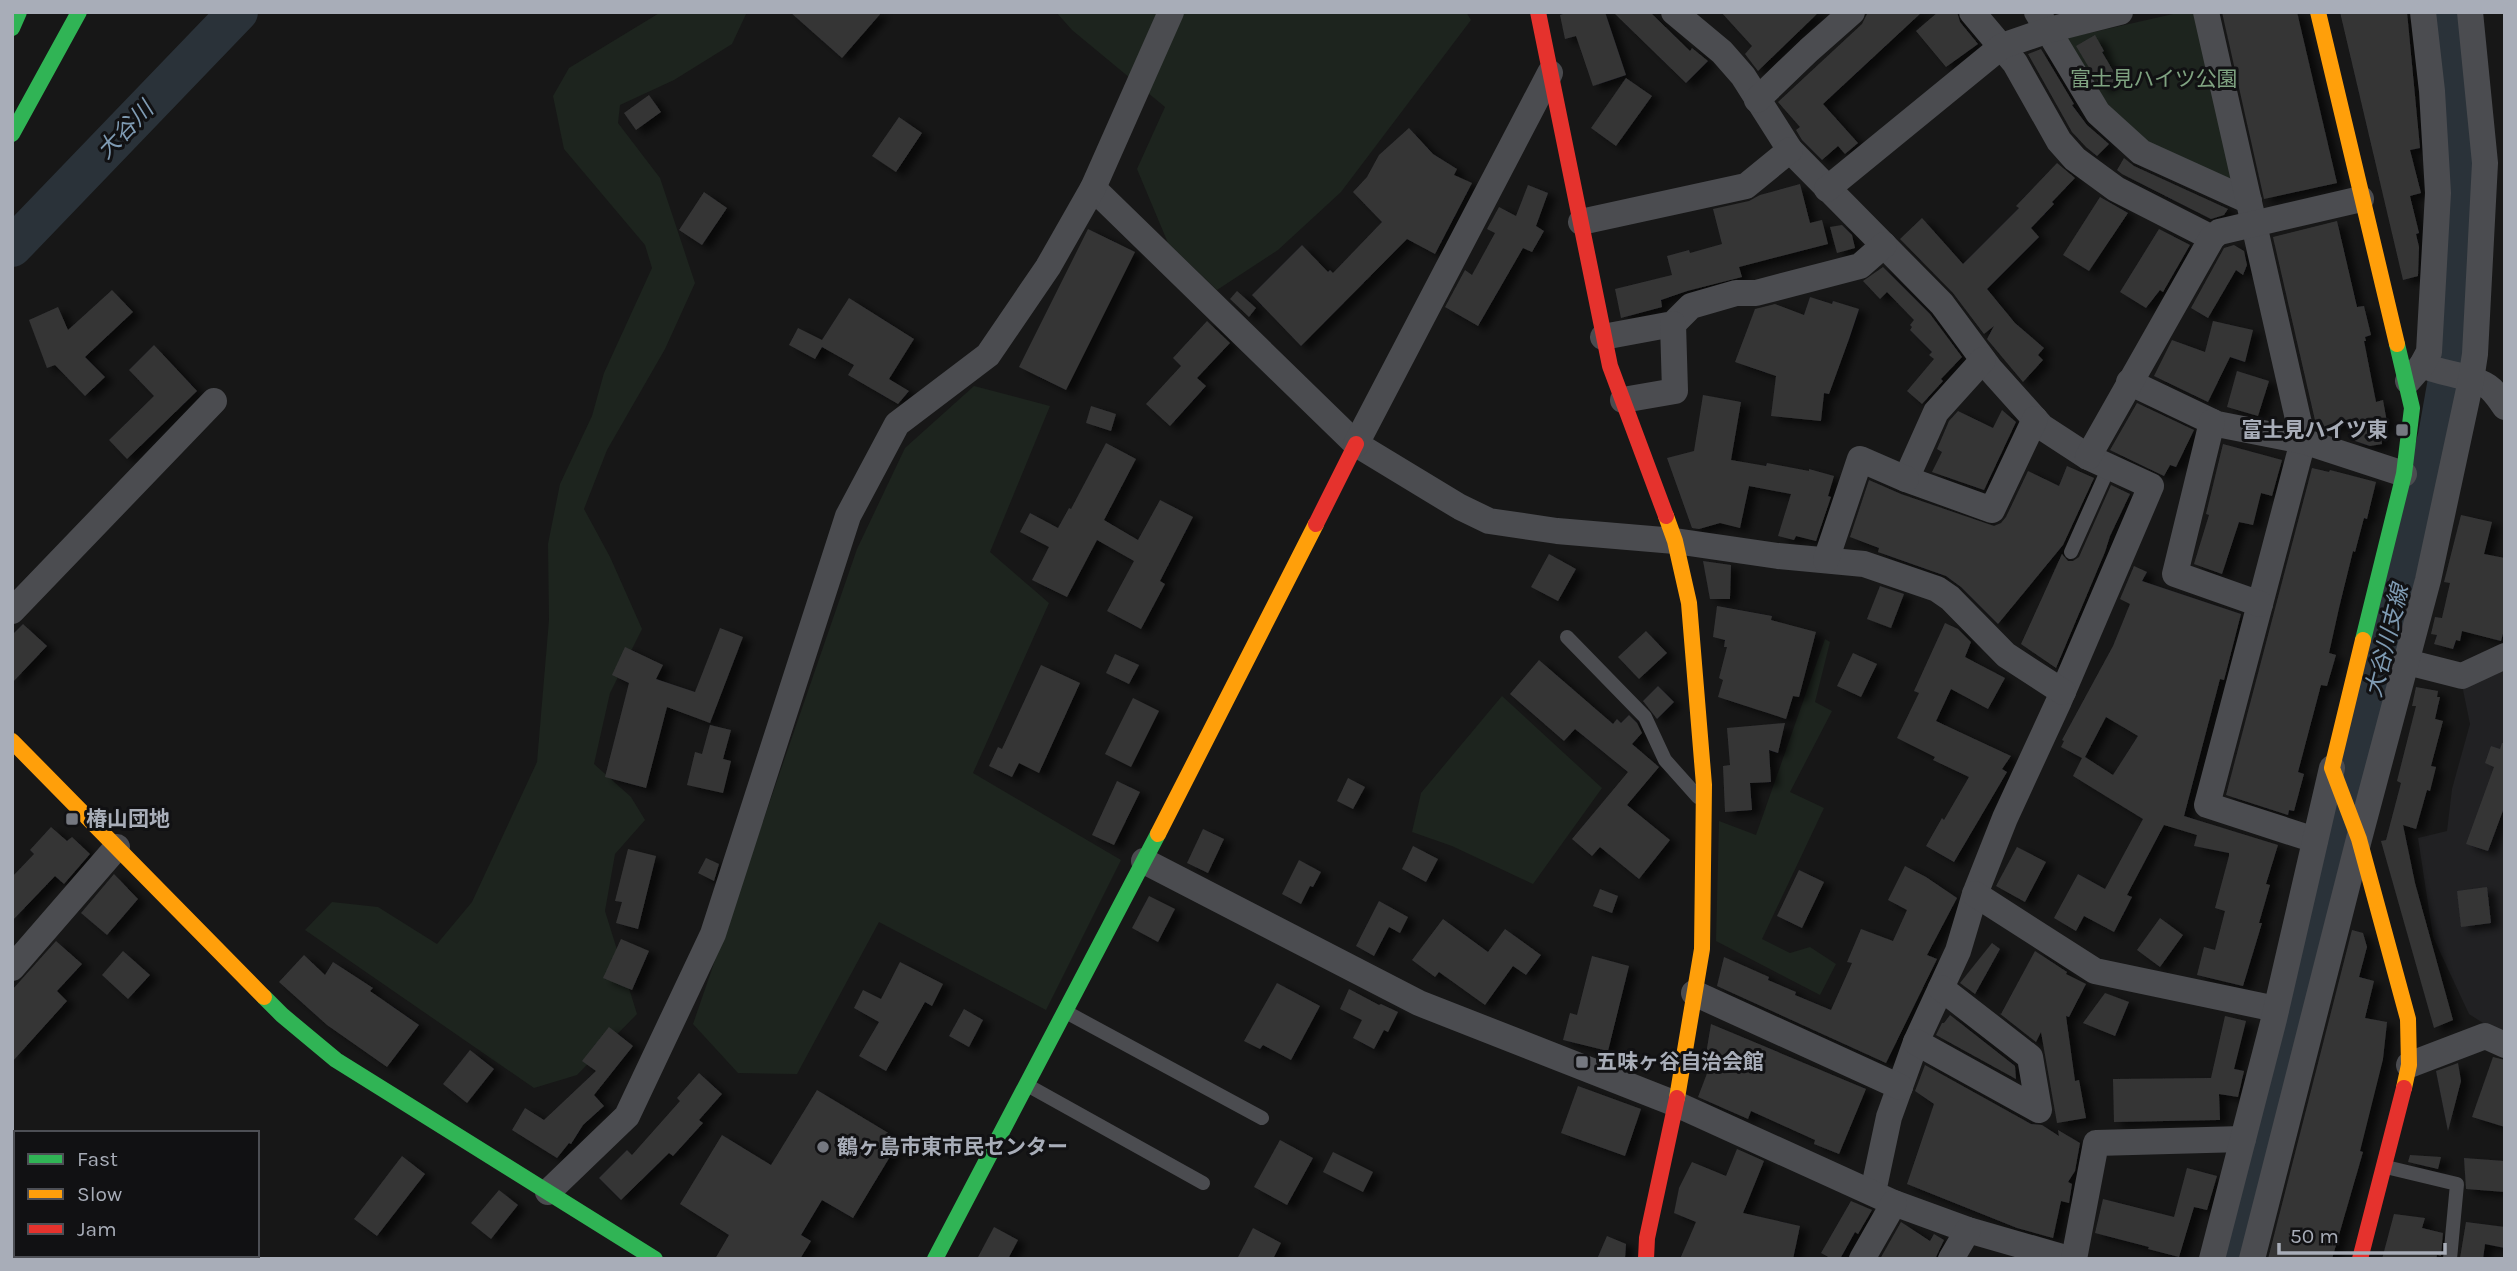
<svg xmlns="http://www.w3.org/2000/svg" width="2517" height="1271" viewBox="0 0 2517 1271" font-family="Karla,'Noto Sans JP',sans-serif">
	<defs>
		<filter id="shadow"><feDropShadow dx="8" dy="4.5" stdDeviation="3.5" flood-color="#0009"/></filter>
	</defs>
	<rect width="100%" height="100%" fill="#171717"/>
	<polygon fill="#212123" points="2505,665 2505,1037 2469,1014 2433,937 2418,838 2447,831 2452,789 2470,724 2462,685"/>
	<g fill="#1d241e">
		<polygon points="661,12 747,12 732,44 674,80 620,105 618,123 660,178 695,283 665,349 607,450 584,509 610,557 642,629 610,693 594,764 631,797 645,820 615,854 605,911 637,1014 577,1075 534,1088 305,930 332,902 378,907 437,944 472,902 537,762 549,620 548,544 560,484 592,416 604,373 652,268 645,245 564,149 553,96 569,68"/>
		<polygon points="1056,12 1466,12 1471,20 1341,192 1278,250 1217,290 1168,243 1137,169 1165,107 1072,30"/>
		<polygon points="2182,12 2199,12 2235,178 2227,184 2145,149 2101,109 2067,38"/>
		<polygon points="974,386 1050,406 990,552 1049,603 973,773 1121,860 1046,1010 879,922 797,1074 738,1073 693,1024 857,549 905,448"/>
		<polygon points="1825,639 1830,642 1815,702 1832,711 1790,792 1824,808 1762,939 1790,953 1810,947 1836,964 1820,995 1716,941 1719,821 1756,835"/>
		<polygon points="1502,696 1602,788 1533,884 1452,846 1412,832 1421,793"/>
	</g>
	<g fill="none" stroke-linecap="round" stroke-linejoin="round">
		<g stroke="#2a3239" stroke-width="40">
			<polyline points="12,247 238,12"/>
			<polyline points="2232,1259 2438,436 2452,357 2458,191 2454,77 2446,12"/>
		</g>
	</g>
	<g fill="#353536" fill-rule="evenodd" filter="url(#shadow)">
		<polygon points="790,12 882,12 842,58"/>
		<polygon points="1569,12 1605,12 1626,75 1593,86 1576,36 1565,39 1560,15"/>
		<polygon points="1613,12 1650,12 1690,51 1692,48 1708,61 1686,83"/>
		<polygon points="1721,12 1819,12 1758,71 1745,54 1752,46"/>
		<polygon points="1868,12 1922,12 1823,104 1858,143 1845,154 1838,146 1822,160 1802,140 1796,130 1800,127 1778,102 1862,24"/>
		<polygon points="1938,12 1957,12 1960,22 1978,44 1946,67 1916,31"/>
		<polygon points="2222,12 2297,12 2337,183 2264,199"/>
		<polygon points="2340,12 2407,12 2420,148 2410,150 2421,193 2410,196 2419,233 2416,234 2419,247 2418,276 2403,280"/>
		<polygon points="2095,35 2104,51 2102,52 2118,79 2102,89 2076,46"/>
		<polygon points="2041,49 2074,104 2072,105 2087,125 2109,144 2097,156 2086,147 2072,132 2028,54"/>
		<polygon points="1626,78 1652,96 1616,146 1591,128"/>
		<polygon points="649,95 661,112 636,130 624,113"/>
		<polygon points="899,117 922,133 896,172 872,156"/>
		<polygon points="1409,128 1433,154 1457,169 1454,175 1472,183 1435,254 1407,239 1301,346 1252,295 1302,245 1328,272 1330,270 1333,273 1382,222 1353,192 1367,177 1379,155"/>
		<polygon points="2124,158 2134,166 2228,209 2224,215 2211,219 2122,174 2117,170"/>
		<polygon points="2057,163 2075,178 2052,202 2054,204 2031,228 2039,237 1987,289 2015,323 2044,348 2038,355 2043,360 2023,382 1987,339 1994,326 1984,334 1953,293 1900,239 1922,218 1963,264 2019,208 2016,206"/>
		<polygon points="1800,184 1810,223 1822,220 1828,244 1739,267 1742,277 1687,291 1661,300 1662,307 1621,318 1615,289 1672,275 1667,256 1689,250 1690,253 1722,244 1713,209 1749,201 1760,195"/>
		<polygon points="1528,185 1548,193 1536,226 1544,231 1532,252 1523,248 1478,326 1445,307 1465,270 1472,275 1495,233 1487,229 1499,207 1516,216"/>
		<polygon points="704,192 727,208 702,245 679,230"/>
		<polygon points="2100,197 2128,213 2089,271 2063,255"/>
		<polygon points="2337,221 2357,307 2364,306 2371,335 2365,337 2366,341 2364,341 2376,402 2383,400 2388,428 2380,430 2382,444 2370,446 2355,441 2351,423 2321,430 2317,429 2273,237"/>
		<polygon points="1842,225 1852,235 1855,248 1837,253 1830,227"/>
		<polygon points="1088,229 1135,252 1066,390 1019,367"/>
		<polygon points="2159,229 2190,245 2163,292 2160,290 2146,308 2120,292"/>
		<polygon points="2234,245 2244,251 2247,265 2243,275 2236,270 2208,318 2191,308 2224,248"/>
		<polygon points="1883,267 1930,314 1962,357 1941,379 1943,381 1922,404 1907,391 1934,359 1929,355 1932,352 1910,330 1912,327 1910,325 1914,320 1887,292 1880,299 1863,281"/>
		<polygon points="112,290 133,312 85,357 105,377 85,396 55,365 47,368 29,320 58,307 68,330"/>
		<polygon points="1237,291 1256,308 1249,317 1230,299"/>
		<polygon points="1810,297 1832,304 1833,301 1859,309 1849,339 1829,394 1824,393 1821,421 1771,416 1776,376 1735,362 1755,309 1775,304 1804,315"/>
		<polygon points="849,298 914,339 889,379 909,391 898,404 848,375 854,365 822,347 815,359 789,345 798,328 822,340"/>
		<polygon points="1207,321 1230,343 1197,378 1206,386 1170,426 1146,404 1181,366 1173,358"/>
		<polygon points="2213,321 2253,330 2245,362 2230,357 2208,402 2154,376 2172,340 2205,352"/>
		<polygon points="154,345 197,391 127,459 109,440 154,396 129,370"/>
		<polygon points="2237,371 2269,381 2258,416 2227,407"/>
		<polygon points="1703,395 1741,402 1731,460 1766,466 1767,463 1809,471 1809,469 1834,476 1828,496 1831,497 1816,541 1796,536 1794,540 1778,536 1791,494 1749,486 1740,528 1720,523 1699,529 1692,528 1667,458 1694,451"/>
		<polygon points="2137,403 2194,430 2176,467 2170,465 2164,476 2110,450"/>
		<polygon points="1091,406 1116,414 1111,431 1086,423"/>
		<polygon points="2002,410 2016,422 1984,490 1932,472 1942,452 1937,449 1949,421 1958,411 1993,428"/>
		<polygon points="1106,443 1136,459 1104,520 1138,540 1160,500 1193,517 1160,581 1165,584 1141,629 1107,611 1134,561 1097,540 1067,597 1032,580 1049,547 1020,532 1030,513 1058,528 1069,508 1071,509"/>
		<polygon points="2223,444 2282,460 2272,496 2261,493 2253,525 2239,522 2222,574 2194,564 2209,515 2206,514"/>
		<polygon points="2067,466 2094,478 2063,545 1998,624 1961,587 1946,576 1878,552 1879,548 1850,537 1869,480 1901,494 1994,526 2001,523 2006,517 2028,471 2059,486"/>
		<polygon points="2312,468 2329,472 2330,470 2376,482 2367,519 2364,518 2355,552 2353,551 2339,608 2329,653 2336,655 2327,686 2321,685 2298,772 2304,774 2294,811 2289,810 2288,815 2226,795"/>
		<polygon points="2111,485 2130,494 2110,536 2105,552 2056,668 2021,644 2062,554 2068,561 2073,561 2079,557"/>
		<polygon points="2461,515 2492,522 2484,554 2505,558 2505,626 2501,641 2462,631 2460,641 2456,640 2453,649 2434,644 2437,635 2431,634 2435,617 2442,618 2450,583 2444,582"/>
		<polygon points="1549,554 1576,569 1558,601 1531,587"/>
		<polygon points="1703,561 1731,565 1730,599 1710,599"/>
		<path d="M2134,566L2147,572L2142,581L2241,614L2224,680L2220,679L2184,816L2278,845L2266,884L2270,885L2259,923H2262L2243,986L2197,975L2204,947L2215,950L2225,911L2215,908L2229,856V853L2194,846L2197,835L2164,825L2127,895L2132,897L2114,932L2084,916L2076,931L2054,918L2078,874L2105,889L2143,819L2073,776L2082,758L2061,747L2064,741L2062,740L2113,646L2130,604L2120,599ZM2106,717L2138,736L2113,775L2085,757Z"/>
		<polygon points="1880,586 1904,594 1891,628 1867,619"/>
		<polygon points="1717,606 1772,616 1771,620 1816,632 1799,697 1793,696 1786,719 1718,697 1723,680 1719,678 1727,647 1724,647 1725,640 1713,637"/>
		<polygon points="1945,623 1958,629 1971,642 1965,657 2005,678 1988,709 1951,689 1936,721 2011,756 2002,769 2007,772 1954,862 1926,846 1942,818 1944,820 1969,777 1933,760 1935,757 1897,738 1919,693 1914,691"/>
		<polygon points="23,624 47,646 12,683 12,635"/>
		<polygon points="720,628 743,637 710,723 667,707 646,788 605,777 629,683 612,675 625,647 663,665 656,679 695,692"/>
		<polygon points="1646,631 1667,653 1639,679 1618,657"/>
		<polygon points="1853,653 1877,664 1861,697 1837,686"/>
		<polygon points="1115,654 1139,665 1129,684 1106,673"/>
		<polygon points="1539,660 1613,724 1617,719 1621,723 1629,715 1637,723 1642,733 1632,744 1659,767 1627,805 1670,840 1639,879 1600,847 1592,856 1572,839 1628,772 1575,729 1564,741 1510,694"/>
		<polygon points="1041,665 1080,683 1039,773 1019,763 1012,777 989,766 998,747 1002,749"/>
		<polygon points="1658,686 1674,702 1657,719 1643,701"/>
		<polygon points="2416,687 2438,691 2437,697 2440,697 2435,719 2443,721 2431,766 2436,767 2430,791 2427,790 2416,829 2403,825 2415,883 2453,1020 2434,1028 2381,841 2386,840 2401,783 2397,781 2416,706 2412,706"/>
		<polygon points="1133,698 1159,711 1131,767 1105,754"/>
		<polygon points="1785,723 1778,753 1769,750 1771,782 1750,783 1752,810 1725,812 1723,766 1730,765 1727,728"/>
		<polygon points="710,725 731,730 723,759 731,761 723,793 687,785 695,752 702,754"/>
		<polygon points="2502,743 2505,743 2505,805 2488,851 2466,844 2494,767 2485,763 2491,746 2500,749"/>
		<polygon points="1348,778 1365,787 1353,809 1337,801"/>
		<polygon points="1117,781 1140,792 1114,845 1092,835"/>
		<polygon points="51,827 67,841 72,837 90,854 64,884 55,876 12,921 12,877 34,854 30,850"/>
		<polygon points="1203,829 1224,839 1208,873 1187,863"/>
		<polygon points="1413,846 1438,859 1426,882 1402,869"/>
		<polygon points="2017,847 2046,862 2025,902 1996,886"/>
		<polygon points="628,849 656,856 638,929 616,923 622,902 615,901"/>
		<polygon points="706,858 719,864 714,881 698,873"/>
		<polygon points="1299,860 1321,872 1313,887 1310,886 1301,904 1282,894"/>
		<polygon points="1905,866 1926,877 1957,898 1927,955 1937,959 1886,1063 1717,986 1724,957 1769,977 1768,980 1796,992 1795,995 1831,1010 1852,963 1847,962 1861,929 1893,941 1907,910 1888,900"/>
		<polygon points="1799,870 1824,882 1802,928 1777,916"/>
		<polygon points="114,874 138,899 107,935 81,913"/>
		<polygon points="2487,887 2491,923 2461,927 2457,891"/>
		<polygon points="1600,889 1618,896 1612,913 1593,906"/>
		<polygon points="1149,896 1175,909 1158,942 1132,928"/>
		<polygon points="1379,901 1408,917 1400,933 1389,927 1374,956 1356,946"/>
		<polygon points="2160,918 2183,935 2160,967 2137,950"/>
		<polygon points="1443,919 1488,952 1505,929 1541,955 1526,975 1513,966 1485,1005 1439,972 1435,977 1412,960"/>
		<polygon points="2352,930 2363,933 2367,947 2359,977 2374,981 2365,1018 2387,1022 2383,1059 2360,1151 2363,1152 2332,1259 2268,1259"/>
		<polygon points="621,939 649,951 632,990 603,978"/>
		<polygon points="56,941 82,964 57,991 67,1001 12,1062 12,990"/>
		<polygon points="1992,943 2000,949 1975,994 1960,983"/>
		<polygon points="123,951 150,975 128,999 102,975"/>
		<polygon points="2035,951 2067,972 2066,974 2086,984 2069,1017 2066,1016 2075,1081 2079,1080 2086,1118 2057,1123 2041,1032 2036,1042 1999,1013 2001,1014"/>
		<polygon points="304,955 325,975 333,962 373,988 370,991 419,1025 387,1067 327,1025 279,982"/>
		<polygon points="1592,956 1629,966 1608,1051 1563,1040 1570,1013 1577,1015"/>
		<polygon points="900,962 943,984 932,1006 925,1002 886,1071 859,1056 879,1022 854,1008 863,990 881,999"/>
		<polygon points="1277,983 1320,1006 1291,1060 1263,1045 1260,1049 1244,1041"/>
		<polygon points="1349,989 1379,1005 1381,1004 1398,1012 1388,1032 1384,1030 1374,1049 1353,1038 1362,1020 1340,1009"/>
		<polygon points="2105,993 2129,1002 2115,1036 2083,1023"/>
		<polygon points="964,1009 983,1020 969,1047 949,1036"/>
		<polygon points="1950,1015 2015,1066 2016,1079 1936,1035 1942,1023 1944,1023"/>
		<polygon points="2225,1016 2246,1021 2234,1069 2244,1071 2238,1097 2219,1094 2220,1120 2114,1122 2113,1079 2211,1078"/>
		<polygon points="1711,1024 1866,1089 1839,1154 1814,1144 1815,1140 1751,1111 1748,1119 1698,1097 1711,1063 1705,1060"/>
		<polygon points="609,1027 633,1046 594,1095 604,1106 583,1125 571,1144 569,1143 557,1158 512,1130 525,1108 544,1120 596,1071 582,1061"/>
		<polygon points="470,1050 494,1069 467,1103 443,1084"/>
		<polygon points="2493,1057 2505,1060 2505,1127 2472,1117"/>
		<polygon points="2458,1063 2461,1081 2448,1131 2436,1071"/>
		<polygon points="1925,1065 2031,1124 2042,1125 2059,1136 2058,1130 2080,1143 2075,1171 2068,1182 2072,1184 2069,1203 2061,1201 2053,1238 2017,1228 1907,1184 1934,1104 1915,1091"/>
		<polygon points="699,1073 722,1094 699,1120 703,1123 673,1156 669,1153 621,1200 599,1178 627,1150 632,1155 680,1101 677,1098"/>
		<polygon points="1578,1086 1641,1109 1625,1156 1561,1133"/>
		<polygon points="817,1090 900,1140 853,1218 822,1200 801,1235 811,1241 800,1259 715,1259 729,1235 680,1204 722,1135 771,1165"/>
		<polygon points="1280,1140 1313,1158 1287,1205 1254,1187"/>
		<polygon points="1737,1149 1764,1161 1743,1213 1800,1226 1793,1259 1680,1259 1696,1222 1674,1213 1679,1188 1692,1162 1726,1176"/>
		<polygon points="1333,1152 1373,1172 1363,1192 1323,1172"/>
		<polygon points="2410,1155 2441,1157 2438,1169 2408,1162"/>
		<polygon points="402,1156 425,1174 377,1236 354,1219"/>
		<polygon points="2464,1158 2505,1161 2505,1192 2466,1189"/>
		<polygon points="2187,1168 2217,1176 2207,1210 2194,1207 2179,1257 2148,1249 2149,1247 2095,1233 2103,1199 2174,1217"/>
		<polygon points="499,1190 518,1205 491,1239 471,1223"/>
		<polygon points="1851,1201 1872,1210 1858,1234 1855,1232 1840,1259 1832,1259 1821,1253"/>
		<polygon points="2394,1214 2425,1218 2422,1228 2443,1233 2441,1256 2437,1255 2436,1259 2382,1259"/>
		<polygon points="1901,1222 1930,1241 1934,1234 1944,1240 1935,1259 1880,1259"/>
		<polygon points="2466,1222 2505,1227 2505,1248 2485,1244 2483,1259 2460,1258"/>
		<polygon points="994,1227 1018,1240 1008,1259 977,1259"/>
		<polygon points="1253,1228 1281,1243 1273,1259 1237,1259"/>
		<polygon points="1607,1236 1626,1244 1625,1259 1597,1259"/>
	</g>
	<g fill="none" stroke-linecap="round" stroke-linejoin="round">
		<g stroke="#4b4c50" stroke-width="14">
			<polyline points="2071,552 2109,467"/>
			<polyline points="1567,637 1645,717 1665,760 1698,797"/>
			<polyline points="1066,1012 1262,1118"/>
			<polyline points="1027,1085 1203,1183"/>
			<polyline points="2386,1167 2457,1184 2450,1259"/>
		</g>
		<g stroke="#4b4c50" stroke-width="26">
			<polyline points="1674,12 1722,52 1743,76 1790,150 1942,304 1990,369 2042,427 2088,457 2151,486 2059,701 2005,818 1975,894 1958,951 1916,1042 1889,1117 1873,1192"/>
			<polyline points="1972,12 2015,63 2059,141 2075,159 2116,189 2212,238"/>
			<polyline points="2037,12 2098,113 2141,152 2249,201"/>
			<polyline points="2206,12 2303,441 2207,805 2315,840"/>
			<polyline points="1757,100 1809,50 1852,12"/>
			<polyline points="1093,188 1356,444 1460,507 1489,521 1557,531 1675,541 1778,556 1864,564 1937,589 1950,598 2006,655 2063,692"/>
			<polyline points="1827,189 2002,46 2049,30 2120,12"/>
			<polyline points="1581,222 1746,186 1790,150"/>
			<polyline points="1603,337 1673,324 1691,306 1736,293 1756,293 1860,266 1884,245"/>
			<polyline points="1983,360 1936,412 1906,479 1992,510 2035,419"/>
			<path d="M2422,365C2441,374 2476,376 2491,389C2496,394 2501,401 2505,407"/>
			<polyline points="2408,381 2422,365 2429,352 2438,193 2432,91 2423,12"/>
			<polyline points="2129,382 2217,424 2303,441 2404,474"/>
			<polyline points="1623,400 1675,391 1673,324"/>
			<polyline points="2212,422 2175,574 2260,604"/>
			<polyline points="1356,444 1550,73"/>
			<polyline points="2088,457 2212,238 2219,232 2361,199"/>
			<polyline points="1826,560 1860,459 1906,479"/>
			<polyline points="12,611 214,401"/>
			<polyline points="2407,662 2462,676 2505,656"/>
			<polyline points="1144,861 1419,1003 1676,1104 1894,1203 1968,1230 2069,1259"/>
			<polyline points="1975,894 2095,971 2276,1009"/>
			<polyline points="12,968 117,847"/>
			<polyline points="1694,993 1900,1087"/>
			<polyline points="1916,1042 2039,1110 2030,1057 1941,988"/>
			<polyline points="2409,1065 2485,1036 2505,1045"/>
			<polyline points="548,1192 627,1116 713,934 848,516 897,424 988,355 1048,267 1093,188 1171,12"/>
			<polyline points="12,1209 16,1212"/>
			<polyline points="1862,1259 1894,1203"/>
			<polyline points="1951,1259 1968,1230"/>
			<polyline points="2074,1259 2096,1143 2243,1139"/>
			<polyline points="2212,1259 2274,1019 2332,768"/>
			<polyline points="2252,1259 2359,839 2428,580 2471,380 2475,354 2485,163 2470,12"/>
		</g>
		<g stroke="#30b455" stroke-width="16">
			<polyline points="12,28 19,12"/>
			<polyline points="12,134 79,12"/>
			<polyline points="2363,640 2404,474 2412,408 2397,344"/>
			<polyline points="264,997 282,1015 336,1060 655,1259"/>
			<polyline points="935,1259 1158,834"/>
		</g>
		<g stroke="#ff9f0a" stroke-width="16">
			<polyline points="2318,12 2397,344"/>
			<polyline points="1666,516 1675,541 1689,603 1704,785 1702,949 1677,1098"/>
			<polyline points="2363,640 2332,768 2359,839 2408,1019 2409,1065 2404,1088"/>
			<polyline points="12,741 264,997"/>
			<polyline points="1158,834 1316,524"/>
		</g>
		<g stroke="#e5322d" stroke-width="16">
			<polyline points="1538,12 1610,366 1666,516"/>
			<polyline points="1316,524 1356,444"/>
			<polyline points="1646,1259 1647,1238 1677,1098"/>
			<polyline points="2360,1259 2404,1088"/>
		</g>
	</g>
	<g fill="#757880" stroke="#111113" stroke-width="2.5">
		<rect x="2395" y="423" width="14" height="14" rx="3.5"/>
		<rect x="65" y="812" width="14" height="14" rx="3.5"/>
		<rect x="1575" y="1055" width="14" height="14" rx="3.5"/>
		<circle cx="823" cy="1147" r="7"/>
	</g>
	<g text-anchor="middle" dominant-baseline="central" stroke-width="6" stroke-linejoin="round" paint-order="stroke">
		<g font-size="21" fill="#7fa381" stroke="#111113">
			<text x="2154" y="79">富士見ハイツ公園</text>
		</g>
		<g font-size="21" font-weight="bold" fill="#a8adb8" stroke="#111113" text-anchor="start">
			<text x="2388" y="430" text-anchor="end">富士見ハイツ東</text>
			<text x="86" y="819">椿山団地</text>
			<text x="1596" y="1062">五味ヶ谷自治会館</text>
			<text x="837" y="1147">鶴ヶ島市東市民センター</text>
		</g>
		<g font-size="23" font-style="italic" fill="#7f9bb3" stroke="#111113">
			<text transform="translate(125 130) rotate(-46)">大谷川</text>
			<text transform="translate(2387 641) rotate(-76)">大谷川支線</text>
		</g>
	</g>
	<rect width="2517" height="1271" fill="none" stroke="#a8adb8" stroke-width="28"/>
	<rect x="14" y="1131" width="245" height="126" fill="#111113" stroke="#4d4f55" stroke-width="2"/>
	<rect x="28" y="1154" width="35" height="10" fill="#30b455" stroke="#4d4f55" stroke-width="2"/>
	<text x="77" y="1166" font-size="21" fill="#a8adb8">Fast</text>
	<rect x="28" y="1189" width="35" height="10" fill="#ff9f0a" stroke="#4d4f55" stroke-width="2"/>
	<text x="77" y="1201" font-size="21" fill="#a8adb8">Slow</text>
	<rect x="28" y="1224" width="35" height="10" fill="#e5322d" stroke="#4d4f55" stroke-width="2"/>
	<text x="77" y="1236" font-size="21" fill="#a8adb8">Jam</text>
	<path d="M2279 1243v10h166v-10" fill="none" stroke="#a8adb8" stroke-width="3.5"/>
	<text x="2290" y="1243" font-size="21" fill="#a8adb8" stroke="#111113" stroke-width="5" paint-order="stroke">50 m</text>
</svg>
